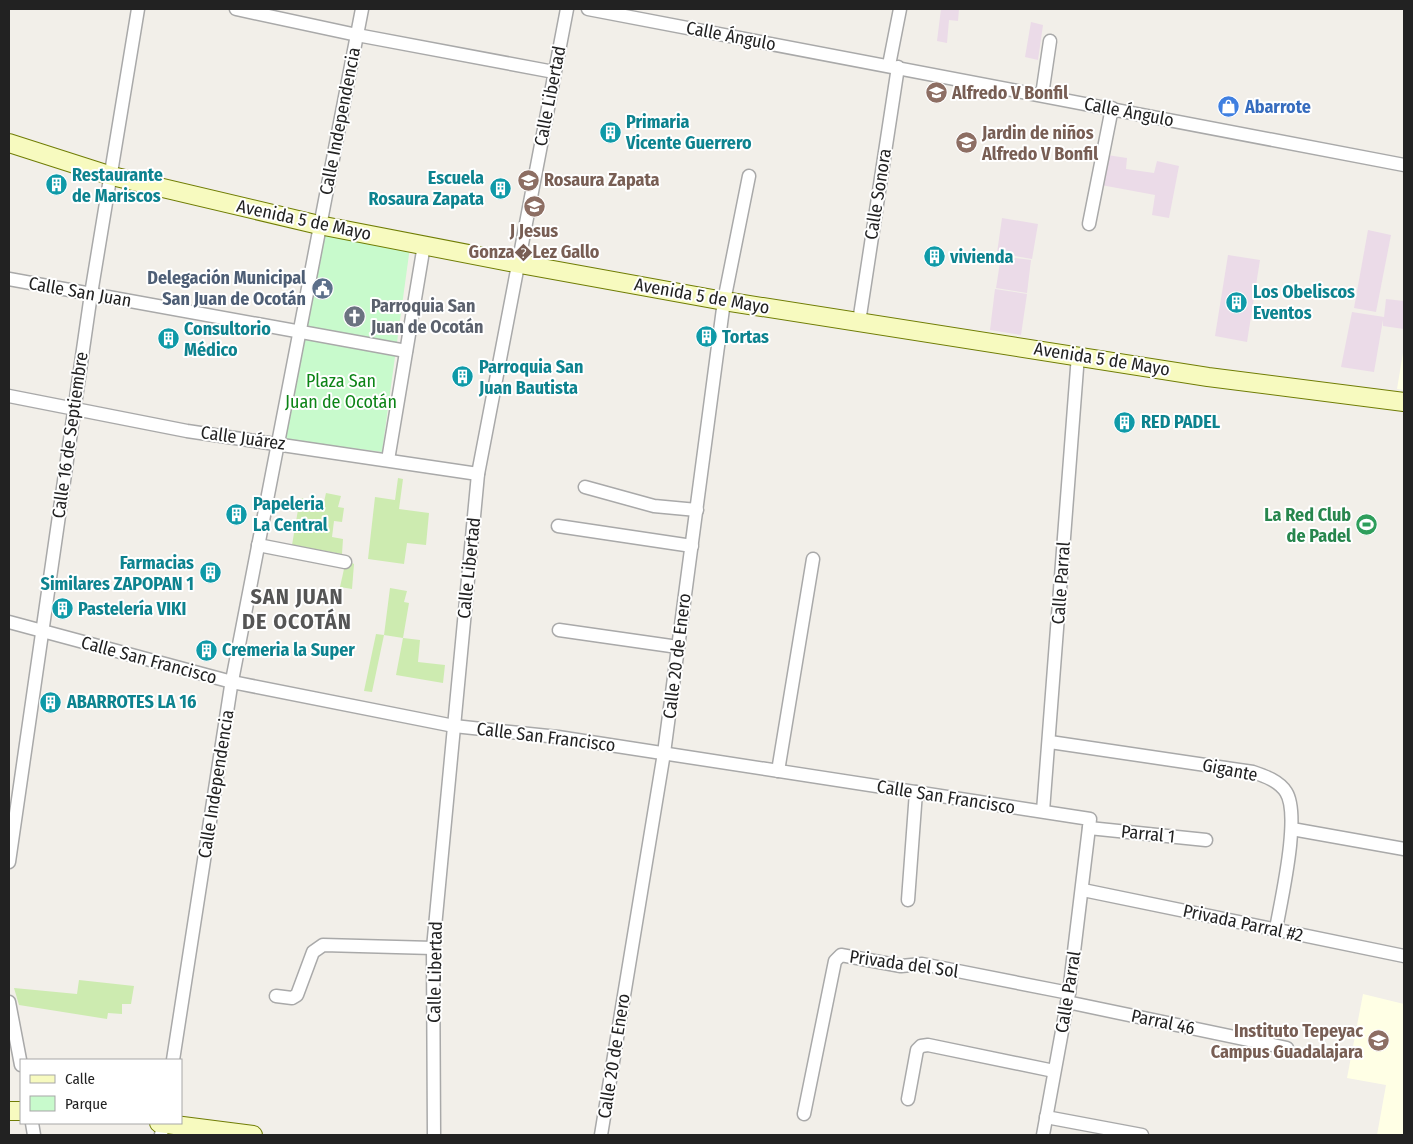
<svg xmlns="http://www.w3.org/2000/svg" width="1413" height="1144" viewBox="0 0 1413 1144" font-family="'Fira Sans Condensed',sans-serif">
	<rect width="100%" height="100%" fill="#f2efe9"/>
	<g fill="#ebdbe8">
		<polygon points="941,9 959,9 958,21 949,20 947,43 937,41"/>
		<polygon points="1031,22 1043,25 1038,60 1025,57"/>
		<polygon points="1107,155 1127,158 1126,169 1154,173 1157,161 1179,166 1169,218 1152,215 1155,195 1101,185"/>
		<polygon points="1002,218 1038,224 1032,259 997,253"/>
		<polygon points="1368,230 1391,235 1376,312 1354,308"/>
		<polygon points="1228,255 1260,260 1247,342 1215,336"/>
		<polygon points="1001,256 1031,260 1027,293 996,288"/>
		<polygon points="995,289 1027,294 1021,335 990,330"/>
		<polygon points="1386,299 1404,301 1404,329 1383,326 1383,320 1374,372 1341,367 1352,312 1384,317"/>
	</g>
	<g fill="#ffffe5">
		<polygon points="1404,347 1404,390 1397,389"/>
		<polygon points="1363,994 1404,1004 1404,1135 1377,1135 1386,1085 1347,1078"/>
	</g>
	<g fill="#cdebb0">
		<polygon points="398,478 403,479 399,509 429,513 426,545 407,543 404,564 368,559 375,497 395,500"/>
		<polygon points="326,493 341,496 338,507 344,508 342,522 334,521 332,537 343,539 342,554 292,545 300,498 324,502"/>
		<polygon points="346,560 354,564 352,589 340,587"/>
		<polygon points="390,588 407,591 404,602 409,603 403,638 420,640 418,662 445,665 443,683 396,675 403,638 384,635 372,692 364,691 376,634 384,635"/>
		<polygon points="79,980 134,986 131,1004 122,1004 122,1014 108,1013 107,1019 19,1005 14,988 77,994"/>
	</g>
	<polygon fill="#c8facc" points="324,231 410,247 382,452 282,439"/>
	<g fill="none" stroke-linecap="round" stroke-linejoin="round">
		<defs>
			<g id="street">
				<polyline points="236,9 357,35 554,72"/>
				<polyline points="588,9 1404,165"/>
				<polyline points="889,65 900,9"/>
				<polyline points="1042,95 1050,41"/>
				<polyline points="1089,224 1112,108"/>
				<polyline points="9,279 406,351"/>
				<polyline points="859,322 898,67"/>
				<polyline points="9,396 187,431 478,474"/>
				<polyline points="388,460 424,245"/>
				<polyline points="585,487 654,506 697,510"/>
				<polyline points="558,526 692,546"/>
				<polyline points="258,545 345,562"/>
				<polyline points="9,622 232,682 454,726 558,737 1090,819 1069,993 1043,1135"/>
				<polyline points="559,630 678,647"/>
				<path d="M1050,742L1253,772C1265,776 1279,781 1286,792C1301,815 1281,900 1276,929"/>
				<polyline points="778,771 813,559"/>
				<polyline points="1043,811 1078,355"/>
				<polyline points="1089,828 1206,840"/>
				<polyline points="1292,829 1404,849"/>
				<polyline points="9,862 91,294 138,9"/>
				<polyline points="1083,890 1404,956"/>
				<polyline points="908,900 916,792"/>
				<polyline points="276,996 292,998 297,995 313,952 323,945 433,948"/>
				<polyline points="9,1002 21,1065"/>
				<polyline points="1067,1002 1287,1048"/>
				<polyline points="173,1060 231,686 362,9"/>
				<polyline points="908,1099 917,1050 921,1046 928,1045 1054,1071"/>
				<polyline points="804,1114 835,961 841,955 901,966 922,964 1069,993"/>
				<polyline points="1046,1117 1142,1135"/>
				<polyline points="32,1123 34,1135"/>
				<polyline points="161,1135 163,1123"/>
				<polyline points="434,1135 433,948 478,474 567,9"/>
				<polyline points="601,1135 664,753 724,301 749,176"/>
			</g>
			<g id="secondary">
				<polyline points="9,143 112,176 319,225 520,264 724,301 1208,377 1404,402"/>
				<polyline points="9,1111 21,1111"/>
				<polyline points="159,1123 253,1135"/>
			</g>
		</defs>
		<use href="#street" stroke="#a9a9a9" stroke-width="15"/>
		<use href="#secondary" stroke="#707d05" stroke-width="20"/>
		<use href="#street" stroke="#fff" stroke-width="12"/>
		<use href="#secondary" stroke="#f7fabf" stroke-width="18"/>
	</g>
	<defs>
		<symbol id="school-disc" viewBox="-11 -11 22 22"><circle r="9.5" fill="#8d6e63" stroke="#fff"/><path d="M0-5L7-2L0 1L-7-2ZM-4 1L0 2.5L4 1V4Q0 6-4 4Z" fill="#fff"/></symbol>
		<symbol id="shop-disc" viewBox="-11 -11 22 22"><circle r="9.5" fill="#3f7fe0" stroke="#fff"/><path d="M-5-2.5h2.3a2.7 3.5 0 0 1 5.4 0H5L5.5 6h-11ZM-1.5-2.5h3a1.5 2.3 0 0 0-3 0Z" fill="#fff"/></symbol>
		<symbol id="building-disc" viewBox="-11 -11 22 22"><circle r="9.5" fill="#0f9aa8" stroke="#fff"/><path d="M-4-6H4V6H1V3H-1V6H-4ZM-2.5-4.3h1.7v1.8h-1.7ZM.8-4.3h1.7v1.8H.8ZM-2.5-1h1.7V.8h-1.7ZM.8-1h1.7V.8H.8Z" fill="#fff"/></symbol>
		<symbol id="civic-disc" viewBox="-11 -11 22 22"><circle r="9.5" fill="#5c6f8a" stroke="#fff"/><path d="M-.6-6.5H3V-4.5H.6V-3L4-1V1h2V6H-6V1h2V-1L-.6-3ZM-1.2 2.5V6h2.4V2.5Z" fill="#fff"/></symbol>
		<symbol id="church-disc" viewBox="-11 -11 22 22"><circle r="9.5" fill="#6b7280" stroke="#fff"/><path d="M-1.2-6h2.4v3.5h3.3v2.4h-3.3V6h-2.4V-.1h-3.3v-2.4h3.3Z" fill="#fff"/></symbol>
		<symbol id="stadium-disc" viewBox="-11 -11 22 22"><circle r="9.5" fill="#2e9e5b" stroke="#fff"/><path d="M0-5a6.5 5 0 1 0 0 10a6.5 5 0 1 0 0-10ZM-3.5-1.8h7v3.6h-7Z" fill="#fff"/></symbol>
	</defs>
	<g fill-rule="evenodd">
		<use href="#school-disc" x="924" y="80" width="25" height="25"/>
		<use href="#shop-disc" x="1216" y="94" width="25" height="25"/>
		<use href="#building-disc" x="598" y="120" width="25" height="25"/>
		<use href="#school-disc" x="954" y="130" width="25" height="25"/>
		<use href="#school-disc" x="516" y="168" width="25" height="25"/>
		<use href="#building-disc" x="44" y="172" width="25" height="25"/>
		<use href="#building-disc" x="488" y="176" width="25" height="25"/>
		<use href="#school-disc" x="522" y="194" width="25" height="25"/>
		<use href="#building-disc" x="922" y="244" width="25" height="25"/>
		<use href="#civic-disc" x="310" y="276" width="25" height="25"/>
		<use href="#building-disc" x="1224" y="290" width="25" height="25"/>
		<use href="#church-disc" x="342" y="304" width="25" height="25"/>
		<use href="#building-disc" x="694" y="324" width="25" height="25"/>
		<use href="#building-disc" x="156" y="326" width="25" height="25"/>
		<use href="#building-disc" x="450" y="364" width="25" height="25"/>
		<use href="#building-disc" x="1112" y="410" width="25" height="25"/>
		<use href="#building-disc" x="224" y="502" width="25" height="25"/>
		<use href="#stadium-disc" x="1354" y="512" width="25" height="25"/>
		<use href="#building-disc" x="198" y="560" width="25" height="25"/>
		<use href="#building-disc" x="50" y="596" width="25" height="25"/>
		<use href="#building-disc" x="194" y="638" width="25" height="25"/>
		<use href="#building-disc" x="38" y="690" width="25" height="25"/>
		<use href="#school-disc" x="1366" y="1028" width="25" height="25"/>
	</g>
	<g text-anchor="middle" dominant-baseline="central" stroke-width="4" stroke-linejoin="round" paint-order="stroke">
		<g font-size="18" fill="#222" stroke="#fff">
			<text transform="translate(731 36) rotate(11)">Calle Ángulo</text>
			<text transform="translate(550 96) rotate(-79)">Calle Libertad</text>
			<text transform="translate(1129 112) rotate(11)">Calle Ángulo</text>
			<text transform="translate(340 121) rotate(-79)">Calle Independencia</text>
			<text transform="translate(878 194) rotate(-81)">Calle Sonora</text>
			<text transform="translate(304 220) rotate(12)">Avenida 5 de Mayo</text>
			<text transform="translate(80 292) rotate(10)">Calle San Juan</text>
			<text transform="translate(702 296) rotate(10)">Avenida 5 de Mayo</text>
			<text transform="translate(1102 359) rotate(9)">Avenida 5 de Mayo</text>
			<text transform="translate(70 435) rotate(-82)">Calle 16 de Septiembre</text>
			<text transform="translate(243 438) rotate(8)">Calle Juárez</text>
			<text transform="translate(469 568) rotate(-84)">Calle Libertad</text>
			<text transform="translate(1061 583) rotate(-86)">Calle Parral</text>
			<text transform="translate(677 656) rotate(-83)">Calle 20 de Enero</text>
			<text transform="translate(149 660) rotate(15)">Calle San Francisco</text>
			<text transform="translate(546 737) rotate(7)">Calle San Francisco</text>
			<text transform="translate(1230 770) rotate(11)">Gigante</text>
			<text transform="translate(216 784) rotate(-81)">Calle Independencia</text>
			<text transform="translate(946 797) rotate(9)">Calle San Francisco</text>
			<text transform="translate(1148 834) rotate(6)">Parral 1</text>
			<text transform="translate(1243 923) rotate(12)">Privada Parral #2</text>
			<text transform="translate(904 964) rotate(8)">Privada del Sol</text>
			<text transform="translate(435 972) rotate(-89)">Calle Libertad</text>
			<text transform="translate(1068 992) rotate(-81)">Calle Parral</text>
			<text transform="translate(1163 1022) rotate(12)">Parral 46</text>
			<text transform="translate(614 1056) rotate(-81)">Calle 20 de Enero</text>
		</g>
		<g font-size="18" font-weight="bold" fill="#785e54" stroke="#fff" text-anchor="start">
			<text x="952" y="93">Alfredo V Bonfil</text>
			<text x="982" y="133">Jardin de niños<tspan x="982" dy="21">Alfredo V Bonfil</tspan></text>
			<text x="544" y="180">Rosaura Zapata</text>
			<text x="534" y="231" text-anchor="middle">J Jesus<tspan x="534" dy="21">Gonza�Lez Gallo</tspan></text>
			<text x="1363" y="1031" text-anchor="end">Instituto Tepeyac<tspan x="1363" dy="21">Campus Guadalajara</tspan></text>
		</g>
		<g font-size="18" font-weight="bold" fill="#366cbe" stroke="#fff" text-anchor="start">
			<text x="1245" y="107">Abarrote</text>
		</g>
		<g font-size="18" font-weight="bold" fill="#0d838f" stroke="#fff" text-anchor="start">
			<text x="626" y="122">Primaria<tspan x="626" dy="21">Vicente Guerrero</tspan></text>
			<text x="72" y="175">Restaurante<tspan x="72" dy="21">de Mariscos</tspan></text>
			<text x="484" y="178" text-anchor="end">Escuela<tspan x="484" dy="21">Rosaura Zapata</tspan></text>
			<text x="950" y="257">vivienda</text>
			<text x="1253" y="292">Los Obeliscos<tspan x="1253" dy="21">Eventos</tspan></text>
			<text x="184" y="329">Consultorio<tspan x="184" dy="21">Médico</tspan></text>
			<text x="722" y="337">Tortas</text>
			<text x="479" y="367">Parroquia San<tspan x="479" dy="21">Juan Bautista</tspan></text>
			<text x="1141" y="422">RED PADEL</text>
			<text x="253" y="504">Papeleria<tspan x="253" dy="21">La Central</tspan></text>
			<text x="194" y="563" text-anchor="end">Farmacias<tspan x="194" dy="21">Similares ZAPOPAN 1</tspan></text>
			<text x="78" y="609">Pastelería VIKI</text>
			<text x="222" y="650">Cremeria la Super</text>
			<text x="67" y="702">ABARROTES LA 16</text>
		</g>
		<g font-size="18" font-weight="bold" fill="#4e5e75" stroke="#fff" text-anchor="end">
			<text x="306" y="278">Delegación Municipal<tspan x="306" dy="21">San Juan de Ocotán</tspan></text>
		</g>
		<g font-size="18" font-weight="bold" fill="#5b616d" stroke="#fff" text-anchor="start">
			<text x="371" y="306">Parroquia San<tspan x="371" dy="21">Juan de Ocotán</tspan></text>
		</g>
		<g font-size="18" fill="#0c8416" stroke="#fff">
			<text x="341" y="381">Plaza San<tspan x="341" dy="21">Juan de Ocotán</tspan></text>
		</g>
		<g font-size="18" font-weight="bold" fill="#27864d" stroke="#fff" text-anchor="end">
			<text x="1351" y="515">La Red Club<tspan x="1351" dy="21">de Padel</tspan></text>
		</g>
		<g font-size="22" font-weight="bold" letter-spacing="1" fill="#555" stroke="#fff">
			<text x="297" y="596">SAN JUAN<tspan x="297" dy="25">DE OCOTÁN</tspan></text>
		</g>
	</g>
	<rect width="1413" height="1144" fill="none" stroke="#222222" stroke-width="20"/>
	<rect x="20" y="1059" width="162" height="65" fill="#ffffff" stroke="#a7a7a7"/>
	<rect x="30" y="1075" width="25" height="8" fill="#f7fabf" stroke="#a7a7a7"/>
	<text x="65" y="1084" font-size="15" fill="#222222">Calle</text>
	<rect x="30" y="1096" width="25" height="15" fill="#c8facc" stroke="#a7a7a7"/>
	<text x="65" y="1109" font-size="15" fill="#222222">Parque</text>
</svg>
